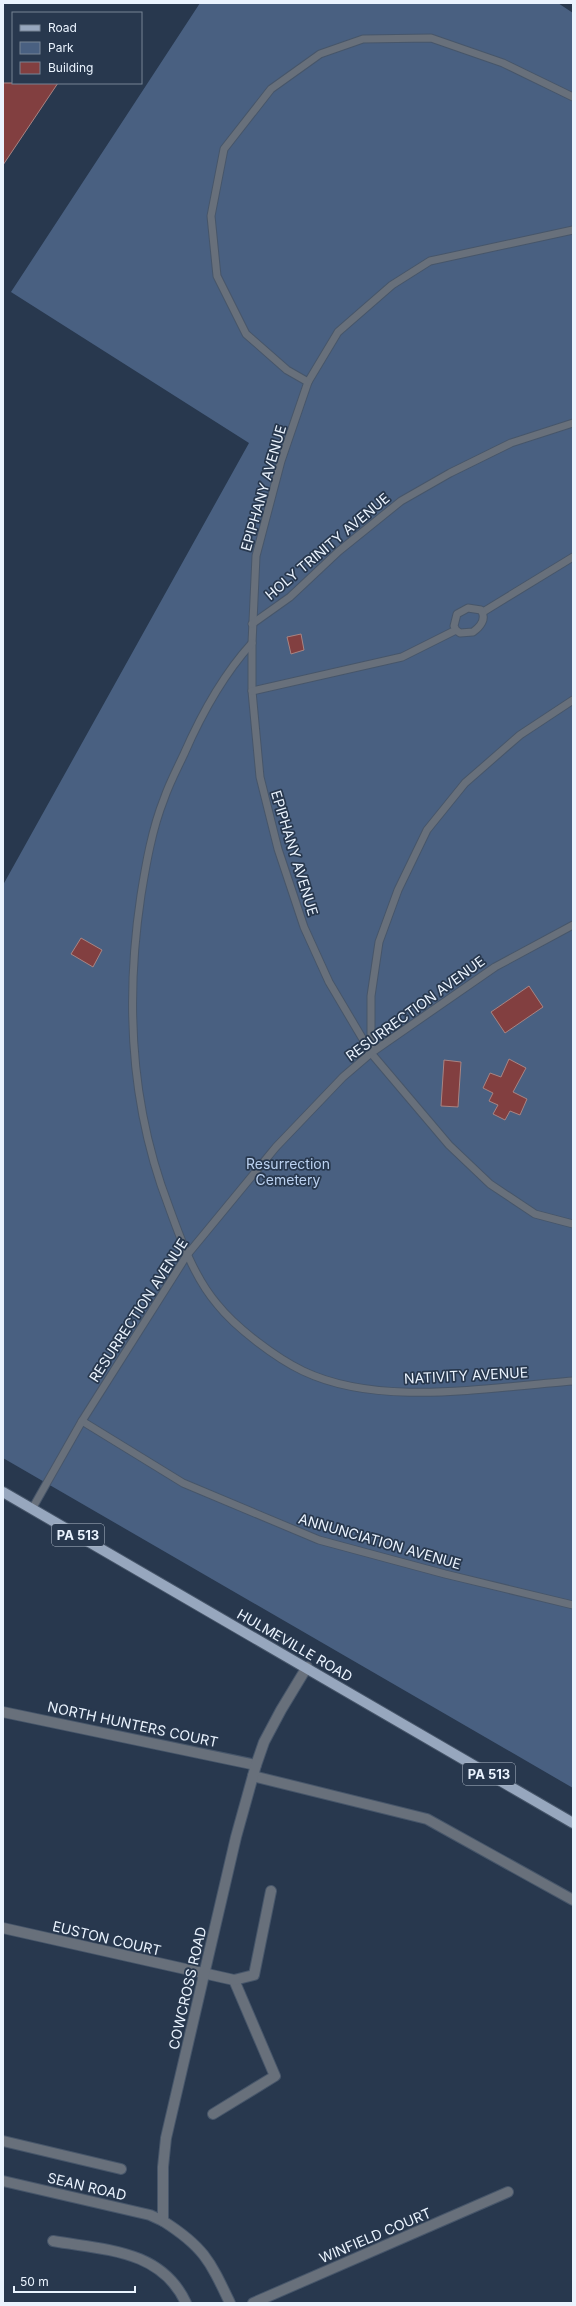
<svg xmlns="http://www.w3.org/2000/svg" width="576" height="2306" viewBox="0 0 576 2306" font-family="Inter,sans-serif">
	<rect width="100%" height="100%" fill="#28384e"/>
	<polygon fill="#496081" points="200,3 558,3 573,13 573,1788 3,1458 3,885 249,443 11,292"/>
	<g fill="#823f40" stroke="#a88483">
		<polygon points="3,83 58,83 3,165"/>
		<polygon points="301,634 304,650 291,654 287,637"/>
		<polygon points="81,938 102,950 93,967 71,954"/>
		<polygon points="529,986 543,1007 505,1033 491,1012"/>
		<polygon points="509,1059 526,1068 513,1092 527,1099 520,1115 510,1111 505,1120 493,1114 498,1105 489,1101 493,1093 483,1088 490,1073 501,1077"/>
		<polygon points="444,1060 461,1062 458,1107 441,1106"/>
	</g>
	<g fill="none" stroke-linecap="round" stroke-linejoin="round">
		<defs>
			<g id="lane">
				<polyline points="573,230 430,261 392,285 338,332 308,382 281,461 256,556 252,643 252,691 260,777 278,849 304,927 329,982 371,1053 449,1145 490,1184 535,1214 573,1224"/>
				<polyline points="308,382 287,370 246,334 217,276 211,216 224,149 271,89 320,54 363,39 431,38 503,63 573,97"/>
				<polyline points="483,612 573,557"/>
				<polyline points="252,624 290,597 339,551 401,501 450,473 511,443 573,423"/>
				<path d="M252,643C222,676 201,715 184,754C177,769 169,784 164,799C152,829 146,864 141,895C125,1001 130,1106 169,1207C181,1240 194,1277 217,1304C236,1328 276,1358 303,1371C381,1408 489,1387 573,1381"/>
				<path d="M252,691L402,657L456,630L460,633L473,632C480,627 487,619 481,610L468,608L457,614L454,626L456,630"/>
				<polyline points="371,1052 371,996 379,942 398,890 427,830 465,783 520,735 573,700"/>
				<polyline points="82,1421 183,1483 319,1540 445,1574 573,1605"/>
				<polyline points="32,1509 82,1421 187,1255 276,1147 343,1077 371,1053 495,967 573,925"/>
			</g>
			<g id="street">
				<polyline points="3,1712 256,1765"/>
				<polyline points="253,1776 427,1819 573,1900"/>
				<polyline points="3,1928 234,1980 275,2076 213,2114"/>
				<polyline points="234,1980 254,1975 271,1891"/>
				<polyline points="3,2141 121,2169"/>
				<polyline points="3,2181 150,2215 163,2221"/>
				<path d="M53,2241C104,2250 161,2249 186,2303"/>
				<path d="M230,2303C210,2261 204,2247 163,2221V2167L166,2138L236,1837L256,1765L264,1742L281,1710L307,1667"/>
				<polyline points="253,2303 508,2192"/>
			</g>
			<polyline id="primary" points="3,1492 573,1823"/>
		</defs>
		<use href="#lane" stroke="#47566a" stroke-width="9"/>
		<use href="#street" stroke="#47566a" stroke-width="12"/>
		<use href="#primary" stroke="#47566a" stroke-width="12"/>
		<use href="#lane" stroke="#68707b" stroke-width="7"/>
		<use href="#street" stroke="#68707b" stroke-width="10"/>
		<use href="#primary" stroke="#97a7be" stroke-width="10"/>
	</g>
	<g text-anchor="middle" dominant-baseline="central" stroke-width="3.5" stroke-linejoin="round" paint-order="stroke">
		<g fill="#28384e" stroke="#b0bbc9" stroke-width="1">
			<rect x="52" y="1524" width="52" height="22" rx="3"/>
			<rect x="463" y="1763" width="52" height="22" rx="3"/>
		</g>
		<g font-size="13" font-weight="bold" fill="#eaf3fe">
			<text x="78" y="1535">PA 513</text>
			<text x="489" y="1774">PA 513</text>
		</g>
		<g font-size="14" fill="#eaf3fe" stroke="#28384e">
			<text transform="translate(263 488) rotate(-74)">EPIPHANY AVENUE</text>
			<text transform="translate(327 546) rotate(-40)">HOLY TRINITY AVENUE</text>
			<text transform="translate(295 853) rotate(73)">EPIPHANY AVENUE</text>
			<text transform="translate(415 1008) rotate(-36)">RESURRECTION AVENUE</text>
			<text transform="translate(138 1310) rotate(-57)">RESURRECTION AVENUE</text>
			<text transform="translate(466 1375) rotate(-3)">NATIVITY AVENUE</text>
			<text transform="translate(380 1541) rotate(16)">ANNUNCIATION AVENUE</text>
			<text transform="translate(295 1645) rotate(30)">HULMEVILLE ROAD</text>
			<text transform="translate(133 1724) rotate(12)">NORTH HUNTERS COURT</text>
			<text transform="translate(107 1938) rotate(13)">EUSTON COURT</text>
			<text transform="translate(187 1988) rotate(-77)">COWCROSS ROAD</text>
			<text transform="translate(87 2186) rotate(13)">SEAN ROAD</text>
			<text transform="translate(375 2235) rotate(-23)">WINFIELD COURT</text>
		</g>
		<g font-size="14" fill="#bcd2f1" stroke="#28384e">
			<text x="288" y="1163">Resurrection<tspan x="288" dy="16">Cemetery</tspan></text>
		</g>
	</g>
	<rect width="576" height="2306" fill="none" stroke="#eaf3fe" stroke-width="8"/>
	<rect x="12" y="12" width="130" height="72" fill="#28384e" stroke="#768394"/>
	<rect x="20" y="25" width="20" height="6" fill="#97a7be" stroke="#768394"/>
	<text x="48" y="32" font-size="12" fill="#eaf3fe">Road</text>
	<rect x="20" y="42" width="20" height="12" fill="#496081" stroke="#768394"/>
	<text x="48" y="52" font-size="12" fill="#eaf3fe">Park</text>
	<rect x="20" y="62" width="20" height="12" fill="#823f40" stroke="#768394"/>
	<text x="48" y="72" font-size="12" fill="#eaf3fe">Building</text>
	<path d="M14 2286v6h121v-6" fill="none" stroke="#eaf3fe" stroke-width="2"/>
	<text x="20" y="2286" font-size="12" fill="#eaf3fe" stroke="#28384e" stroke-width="3" paint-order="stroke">50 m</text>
</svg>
